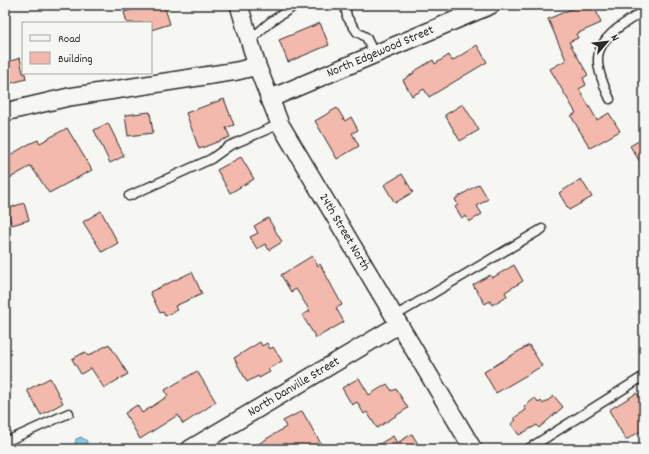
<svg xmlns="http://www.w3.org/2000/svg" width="649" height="454" viewBox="0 0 649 454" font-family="Dekko,sans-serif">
	<rect width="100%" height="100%" fill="#f6f6f2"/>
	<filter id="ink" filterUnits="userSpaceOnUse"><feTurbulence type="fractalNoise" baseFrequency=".025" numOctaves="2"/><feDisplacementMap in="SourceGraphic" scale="8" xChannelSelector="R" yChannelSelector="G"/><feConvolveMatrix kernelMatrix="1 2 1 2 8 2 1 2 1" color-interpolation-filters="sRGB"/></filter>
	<g filter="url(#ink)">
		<polygon fill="#83c9e4" stroke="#608a9a" points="81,437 87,441 86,449 74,449 76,439"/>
		<g fill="#f3b9ad" stroke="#2b2b2b">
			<polygon points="149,5 164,5 170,24 151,30 151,23 127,23 124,12"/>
			<polygon points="581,5 594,5 601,23 576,34 578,38 569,42 588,75 583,78 586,85 579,89 597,120 609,113 620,131 590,148 571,116 576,113 550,69 566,60 548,19"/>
			<polygon points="320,23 329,45 288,62 279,40"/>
			<polygon points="477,45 487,62 429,97 424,89 412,96 403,80 414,73 413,72 433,60 435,64 449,55 452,61"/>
			<polygon points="20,58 23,73 25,73 26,79 5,85 5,63"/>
			<polygon points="224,99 234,125 226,128 230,137 199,149 186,113"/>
			<polygon points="463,104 479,130 460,141 445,115"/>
			<polygon points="337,108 345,121 351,117 358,130 352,133 359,146 337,159 315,121"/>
			<polygon points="150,112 153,133 128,136 125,115"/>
			<polygon points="108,123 124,156 110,163 94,130"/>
			<polygon points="67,128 92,170 49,193 31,166 5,181 5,158 29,144 38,140 40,143"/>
			<polygon points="644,138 644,168 630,146"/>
			<polygon points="241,157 254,179 230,193 217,170"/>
			<polygon points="402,174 413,192 395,203 384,185"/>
			<polygon points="581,179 592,197 569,210 559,193"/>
			<polygon points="479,184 488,199 477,206 482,214 469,222 466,216 462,218 455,207 458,205 455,199"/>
			<polygon points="24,203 29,220 12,225 6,209"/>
			<polygon points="101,211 118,243 102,252 83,222"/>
			<polygon points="268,218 282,242 269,250 265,244 257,249 250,237 258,233 254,226"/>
			<polygon points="312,256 318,266 320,264 342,305 336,308 344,322 316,338 302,315 310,311 296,289 291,292 281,275"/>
			<polygon points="514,265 523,281 505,292 507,296 492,305 490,301 485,304 473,285 490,275 492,278"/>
			<polygon points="192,272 202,294 175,306 177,310 165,316 163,312 160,313 150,292"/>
			<polygon points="260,342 262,346 267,343 270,349 273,347 282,361 268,369 270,372 259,378 258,376 247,382 234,358"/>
			<polygon points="109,344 128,374 104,388 91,368 81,374 72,359 85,352 88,356"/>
			<polygon points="529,345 542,366 496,393 484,372"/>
			<polygon points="197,371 216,402 183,424 178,415 140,439 125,413 137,405 142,413 168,396 165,390"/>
			<polygon points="50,378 63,403 41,415 27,390"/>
			<polygon points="359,378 369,395 387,384 392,391 396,389 408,408 377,428 367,412 364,414 357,402 352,405 342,388"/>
			<polygon points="637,393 644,405 644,429 626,440 609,410"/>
			<polygon points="554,396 563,407 539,428 537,425 519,435 511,424 516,420 514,418 526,410 524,407 535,398 539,403 541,401 543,404"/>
			<polygon points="302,411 324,449 250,449 286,427 283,421"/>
			<polygon points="412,434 421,449 371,449 393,436 397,443"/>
		</g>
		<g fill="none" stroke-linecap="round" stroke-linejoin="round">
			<defs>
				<g id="lane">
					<polyline points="345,5 347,17 357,32 366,37 375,55"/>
					<polyline points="249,41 270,22 296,5"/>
					<path d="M610,99C605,89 597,69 598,58C599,36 628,21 644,11"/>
					<polyline points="129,196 211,159 229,146 280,124"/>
					<polyline points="393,317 542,229"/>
					<polyline points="5,442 69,413"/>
					<polyline points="528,449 644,376"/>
				</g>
				<g id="street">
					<path id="s1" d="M239,5L257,66L280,124L473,449"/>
					<path id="s2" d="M269,99L491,5"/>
					<polyline points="5,112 69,97 237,71 257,66"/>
					<path id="s3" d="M190,449L398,325"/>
				</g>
			</defs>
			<use href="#lane" stroke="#2b2b2b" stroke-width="11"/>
			<use href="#street" stroke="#2b2b2b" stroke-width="20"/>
			<use href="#lane" stroke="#f6f6f2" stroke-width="8"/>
			<use href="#street" stroke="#f6f6f2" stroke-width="17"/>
		</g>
	</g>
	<g text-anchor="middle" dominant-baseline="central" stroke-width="3" stroke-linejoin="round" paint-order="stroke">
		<g font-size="13" fill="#2b2b2b" stroke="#f6f6f2">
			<text stroke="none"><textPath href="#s2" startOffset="121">North Edgewood Street</textPath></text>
			<text stroke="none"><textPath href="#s1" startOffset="252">24th Street North</textPath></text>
			<text stroke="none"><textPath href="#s3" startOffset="121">North Danville Street</textPath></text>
		</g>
	</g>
	<rect width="649" height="454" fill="none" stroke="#f6f6f2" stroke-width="20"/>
	<rect x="10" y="10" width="629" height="434" fill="none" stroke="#2b2b2b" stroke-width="1.5" filter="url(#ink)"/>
	<rect x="22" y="22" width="130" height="52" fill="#f6f6f2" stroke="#a5a5a2"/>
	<rect x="30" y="35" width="20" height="6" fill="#f6f6f2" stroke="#a5a5a2"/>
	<text x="58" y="42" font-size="12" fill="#2b2b2b">Road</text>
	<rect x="30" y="52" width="20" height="12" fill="#f3b9ad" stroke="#a5a5a2"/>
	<text x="58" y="62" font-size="12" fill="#2b2b2b">Building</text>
	<g transform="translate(607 42) rotate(62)" stroke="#f6f6f2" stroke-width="3" paint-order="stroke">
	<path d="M0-3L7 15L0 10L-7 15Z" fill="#2b2b2b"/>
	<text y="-6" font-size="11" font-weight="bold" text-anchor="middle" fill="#2b2b2b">N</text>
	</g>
</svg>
